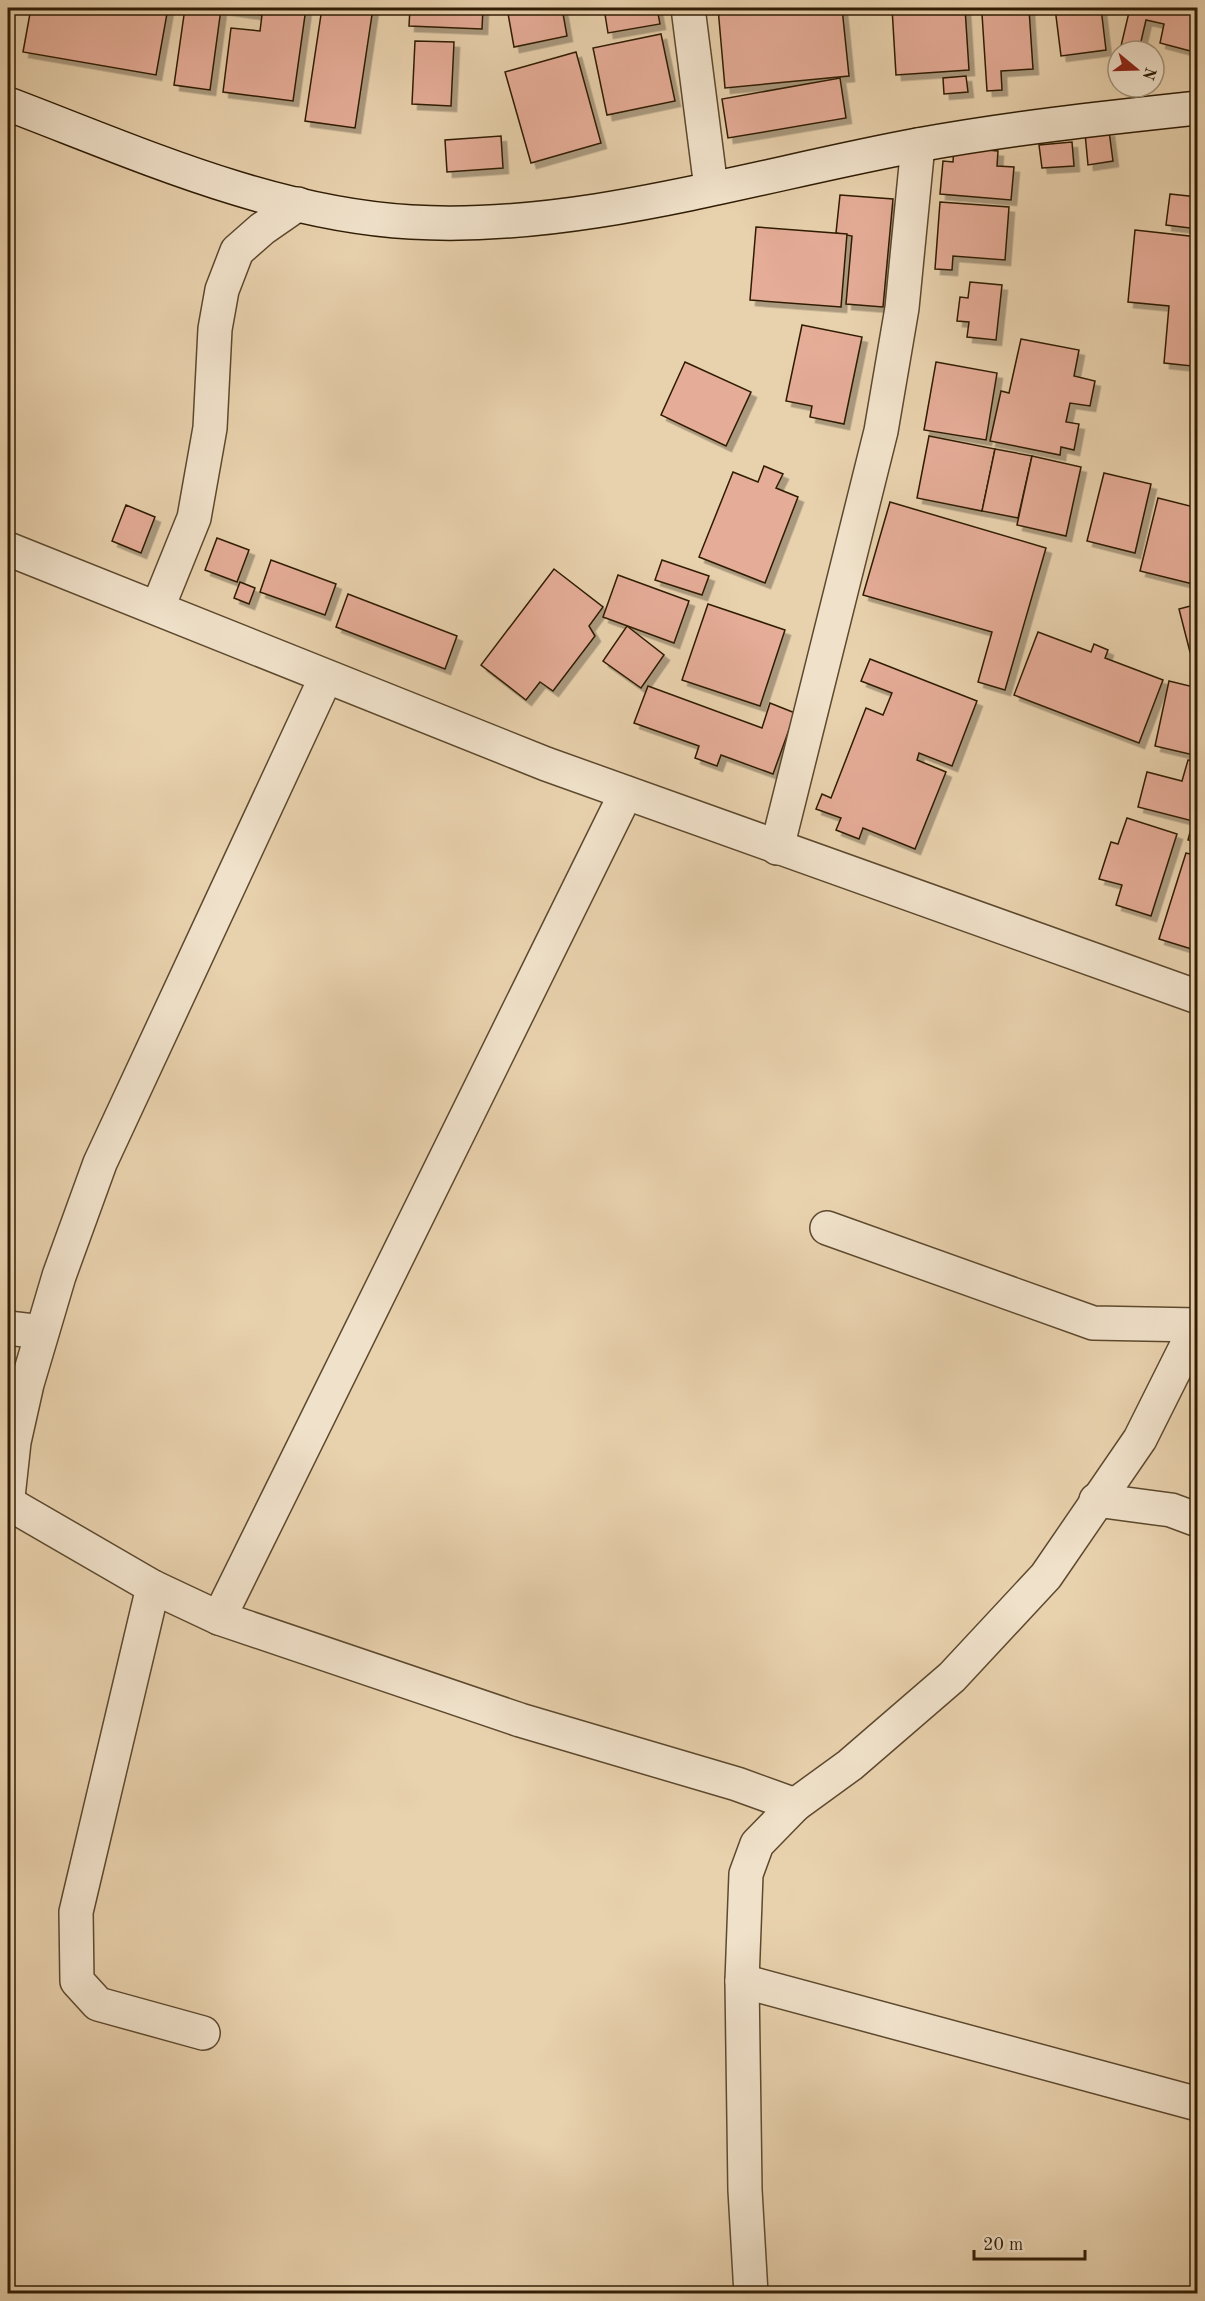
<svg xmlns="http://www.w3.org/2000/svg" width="1205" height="2301" viewBox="0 0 1205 2301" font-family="'Old Standard TT',serif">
	<defs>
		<filter id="shadow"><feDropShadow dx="5.5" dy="5.5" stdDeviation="0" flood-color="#0004"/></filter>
	</defs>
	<rect width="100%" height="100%" fill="#e8d1ad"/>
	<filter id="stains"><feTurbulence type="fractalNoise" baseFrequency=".00333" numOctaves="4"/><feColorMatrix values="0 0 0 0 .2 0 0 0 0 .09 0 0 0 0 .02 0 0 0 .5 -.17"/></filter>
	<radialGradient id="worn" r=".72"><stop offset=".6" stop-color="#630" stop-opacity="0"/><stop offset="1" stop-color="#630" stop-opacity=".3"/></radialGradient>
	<g fill="#e5ac97" stroke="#2f1c04" stroke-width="1.5" filter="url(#shadow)">
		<polygon points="31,8 168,8 156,75 23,52"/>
		<polygon points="185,8 306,8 293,101 223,92 231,28 260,31 262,15 221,9 210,90 174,85"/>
		<polygon points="322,8 373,8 355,128 305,121"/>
		<polygon points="410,8 483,8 482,29 409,26"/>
		<polygon points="507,8 562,8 567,36 514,47"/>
		<polygon points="604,8 657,8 660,24 608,33"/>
		<polygon points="718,8 842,8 849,76 725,88"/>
		<polygon points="892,8 965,8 969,70 896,75"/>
		<polygon points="1055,8 1101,8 1106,50 1061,56"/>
		<polygon points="1130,8 1198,8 1198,53 1160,43 1164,24 1146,20 1139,50 1121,46"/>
		<polygon points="1029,9 1033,69 1001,71 1002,90 987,91 982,14"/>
		<polygon points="661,34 675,101 607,115 593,48"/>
		<polygon points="415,41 454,42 451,106 412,104"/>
		<polygon points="576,52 601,143 531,163 505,72"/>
		<polygon points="966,76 968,92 944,94 943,78"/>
		<polygon points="840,78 846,118 728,138 722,99"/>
		<polygon points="1109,131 1113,161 1088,165 1085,133"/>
		<polygon points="501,136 503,168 447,172 445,140"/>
		<polygon points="1072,142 1074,166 1042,168 1039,145"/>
		<polygon points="954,147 998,151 997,166 1014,167 1011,200 940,194 943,161 953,162"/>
		<polygon points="1170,194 1198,197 1198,229 1166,225"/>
		<polygon points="840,195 893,199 883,307 846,304 852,236 836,233"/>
		<polygon points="940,202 1009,207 1005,260 953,256 952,270 935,269"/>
		<polygon points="756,227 847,234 841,307 750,300"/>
		<polygon points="1135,230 1198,237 1198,310 1192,366 1164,363 1169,306 1128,302"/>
		<polygon points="970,282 1002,285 996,340 967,337 969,322 957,321 960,297 968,298"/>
		<polygon points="802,325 862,337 844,424 810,417 812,406 786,401"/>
		<polygon points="1021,339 1079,350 1074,376 1095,381 1090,406 1070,403 1066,422 1079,424 1074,450 1061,447 1060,455 990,441 1001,391 1009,393"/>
		<polygon points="685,362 751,392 726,446 661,415"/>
		<polygon points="936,362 997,373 986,440 924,430"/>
		<polygon points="929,436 995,449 982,511 917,498"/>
		<polygon points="995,449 1032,456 1018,518 982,511"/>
		<polygon points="1032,456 1081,467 1066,536 1017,525"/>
		<polygon points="764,466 783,474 776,488 798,497 765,583 699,557 733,472 758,482"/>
		<polygon points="1104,473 1151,484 1135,553 1087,541"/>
		<polygon points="1158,498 1198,508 1197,585 1140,571"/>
		<polygon points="890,502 1046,548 1005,690 978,682 992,632 863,595"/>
		<polygon points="126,505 155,517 141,553 112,541"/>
		<polygon points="217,538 249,550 237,582 205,570"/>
		<polygon points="271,560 336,584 325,615 260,592"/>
		<polygon points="662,560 709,576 702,595 655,580"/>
		<polygon points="554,569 603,607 589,626 595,636 553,691 540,682 526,700 481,665"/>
		<polygon points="618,575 689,601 674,643 603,617"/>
		<polygon points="240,582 255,588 249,604 234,598"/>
		<polygon points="348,594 457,636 445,669 336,627"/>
		<polygon points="708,604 785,630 760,706 682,680"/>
		<polygon points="1198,604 1198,650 1190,652 1179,609"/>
		<polygon points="627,626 664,655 641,688 603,661"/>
		<polygon points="1038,632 1091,652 1094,644 1108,650 1105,658 1163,680 1139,743 1014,695"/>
		<polygon points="870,659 977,701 952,766 919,753 917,760 946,772 915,849 863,828 859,839 836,830 841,818 816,809 822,794 831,798 866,708 883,715 892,693 861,681"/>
		<polygon points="1169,681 1198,688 1198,756 1155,746"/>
		<polygon points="648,686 762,728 770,703 795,713 773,774 721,755 717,766 695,758 699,746 634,723"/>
		<polygon points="1188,760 1198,762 1198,842 1188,840 1193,821 1138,807 1147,772 1182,781"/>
		<polygon points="1127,818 1177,834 1151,916 1116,905 1122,885 1099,879 1111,842 1118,844"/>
		<polygon points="1186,853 1198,856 1198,951 1159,939"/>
	</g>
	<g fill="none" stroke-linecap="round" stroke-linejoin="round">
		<defs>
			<g id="street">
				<polyline points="688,8 711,188"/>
				<polyline points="8,549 546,764 1198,997"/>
				<polyline points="158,607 194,518 210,428 215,329 222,290 237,251 262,229 298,204"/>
				<polyline points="777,848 881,431 902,308 918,145"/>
				<polyline points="827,1228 1093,1323 1198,1325"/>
				<polyline points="8,1328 42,1332"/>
				<polyline points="8,1497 14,1442 27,1384 59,1276 100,1163 326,677"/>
				<polyline points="1096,1500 1171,1510 1198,1520"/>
				<polyline points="8,1503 153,1587 219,1618 520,1720 737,1784 795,1805"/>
				<polyline points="153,1587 76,1912 77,1981 98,2004 203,2033"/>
				<polyline points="219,1618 626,793"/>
				<polyline points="742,1981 1198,2104"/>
				<polyline points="751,2294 745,2190 742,1981 746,1874 757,1844 795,1805 850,1765 952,1677 1046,1576 1140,1439 1197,1325"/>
			</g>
			<path id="secondary" d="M8,104C137,153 271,214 411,222C578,232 755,175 918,145C1011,128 1105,118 1198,108"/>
		</defs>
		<use href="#street" stroke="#5d492e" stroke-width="36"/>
		<use href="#secondary" stroke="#2f1c04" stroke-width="36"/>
		<use href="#street" stroke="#f0e1ca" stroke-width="33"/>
		<use href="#secondary" stroke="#f0e1ca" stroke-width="33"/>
	</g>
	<rect width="1205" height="2301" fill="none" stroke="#e8d1ad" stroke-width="30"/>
	<rect x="9" y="9" width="1187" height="2283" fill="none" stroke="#2f1c04" stroke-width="3"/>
	<rect x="15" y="15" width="1175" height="2271" fill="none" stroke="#2f1c04" stroke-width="1.5"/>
	<g transform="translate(1136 69) rotate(109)"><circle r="28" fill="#f0e1ca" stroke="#a3927b" stroke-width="1.5"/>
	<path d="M0-4.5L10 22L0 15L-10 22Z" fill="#8f2418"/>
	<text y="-9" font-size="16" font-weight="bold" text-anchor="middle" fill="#2f1c04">N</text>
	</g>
	<path d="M974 2250v9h111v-9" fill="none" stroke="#2f1c04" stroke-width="3"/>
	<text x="983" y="2250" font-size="18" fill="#2f1c04" stroke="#f0e1ca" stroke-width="4.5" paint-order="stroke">20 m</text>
	<rect width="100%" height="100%" filter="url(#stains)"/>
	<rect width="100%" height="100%" fill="url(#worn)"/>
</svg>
